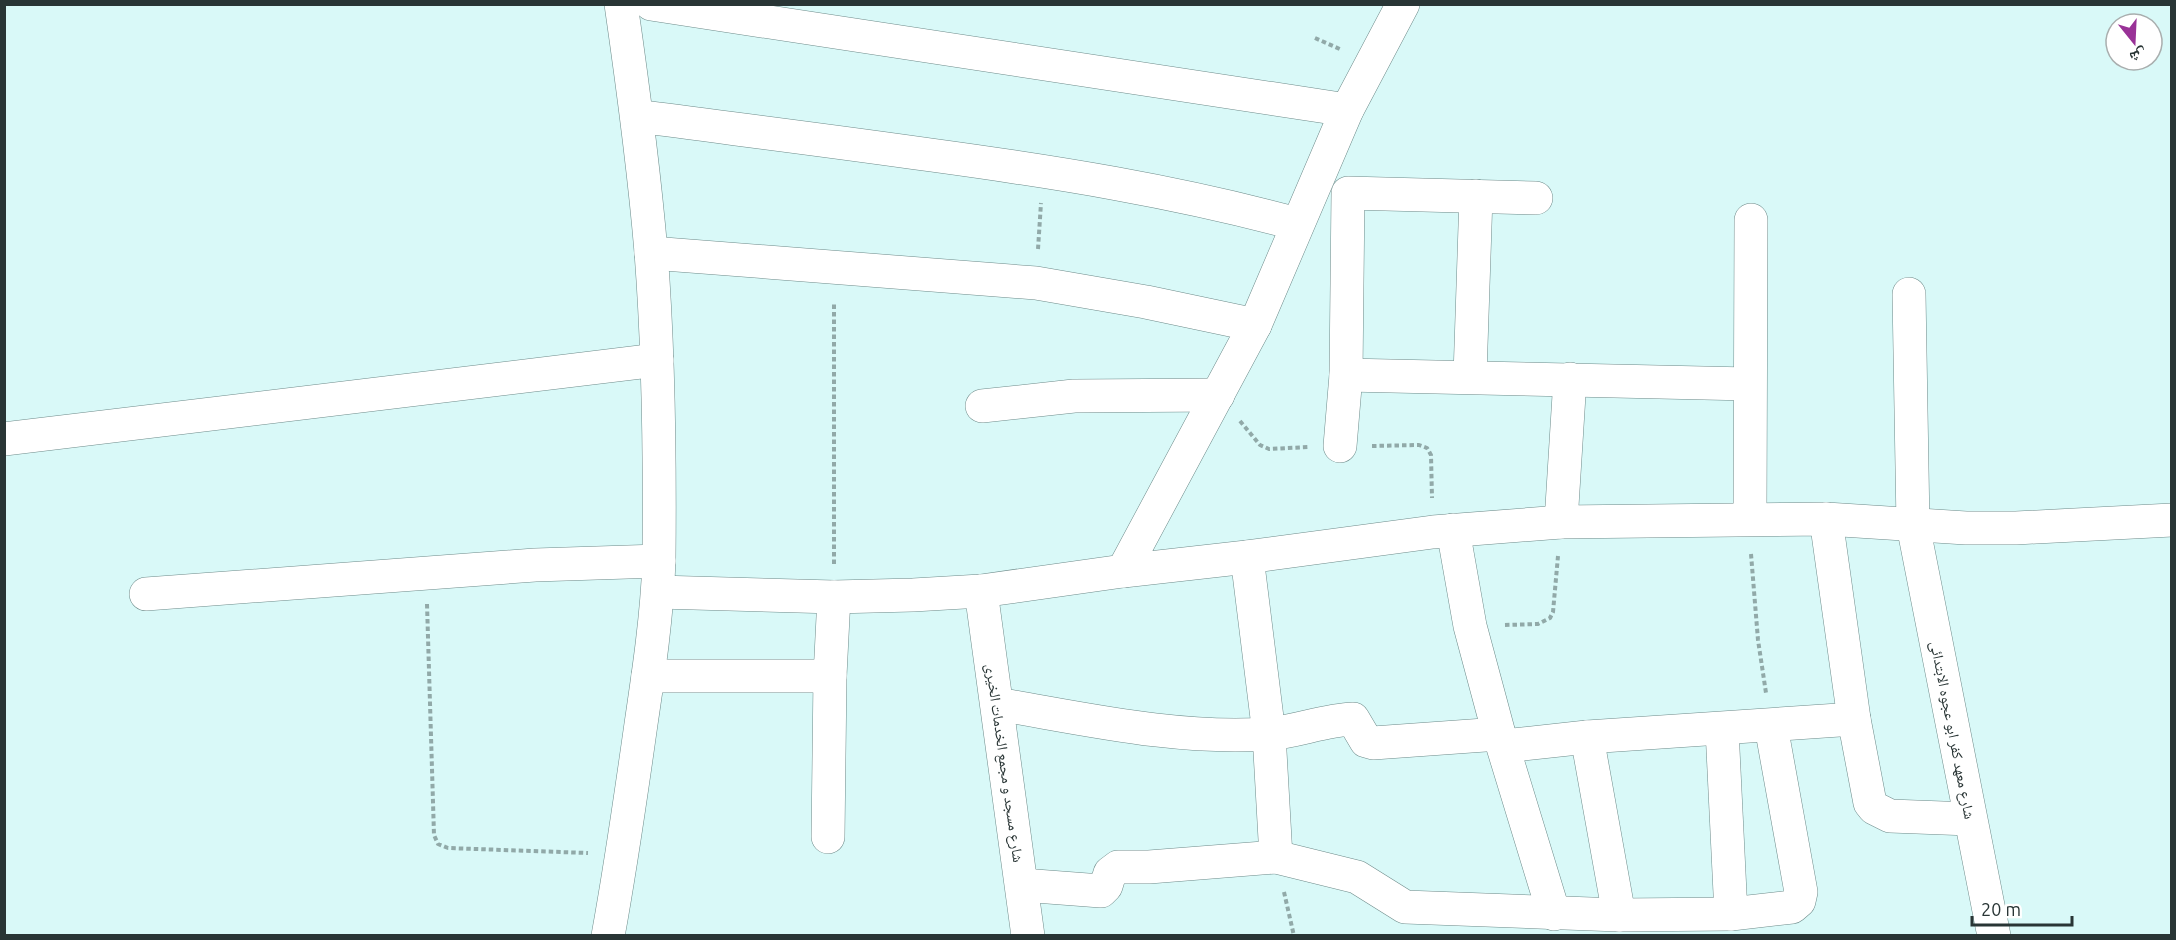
<svg xmlns="http://www.w3.org/2000/svg" width="2176" height="940" viewBox="0 0 2176 940" font-family="Ubuntu,'Noto Naskh Arabic',sans-serif">
	<rect width="100%" height="100%" fill="#d9f9f8"/>
	<g fill="none" stroke-linecap="round" stroke-linejoin="round">
		<defs>
			<g id="minor">
				<polyline points="651,4 1347,110"/>
				<polyline points="1403,4 1347,110 1255,325 1123,571 1247,557 1433,532 1561,522 1826,519 1966,528 2016,528 2172,520"/>
				<path d="M637,116C735,129 833,141 931,155C1056,172 1175,191 1297,224"/>
				<polyline points="651,253 1036,283 1146,302 1255,325"/>
				<polyline points="1909,294 1913,525 1994,936"/>
				<polyline points="1346,375 1749,384"/>
				<polyline points="1470,376 1476,196"/>
				<polyline points="982,406 1074,396 1218,395"/>
				<polyline points="4,439 657,360"/>
				<polyline points="1340,446 1346,375 1348,193 1536,198"/>
				<polyline points="1750,519 1751,220"/>
				<polyline points="1826,519 1854,719 1870,803 1874,808 1890,816 1970,819"/>
				<polyline points="1561,522 1570,379"/>
				<polyline points="1453,530 1470,626 1499,734 1554,914"/>
				<polyline points="1247,557 1269,734 1276,857"/>
				<polyline points="981,591 1028,936"/>
				<polyline points="658,592 834,597 913,595 981,591 1123,571"/>
				<polyline points="146,594 535,565 659,561"/>
				<polyline points="648,676 830,676"/>
				<path d="M997,704C1086,719 1177,740 1267,734C1296,732 1324,720 1353,719L1366,741L1373,743L1499,734"/>
				<polyline points="1722,729 1731,914"/>
				<polyline points="1587,737 1619,915"/>
				<polyline points="1504,746 1587,737 1854,719"/>
				<polyline points="828,837 830,676 834,597"/>
				<polyline points="1022,885 1101,891 1106,886 1110,873 1118,867 1149,867 1276,857 1357,877 1405,907 1619,915 1731,914 1792,907 1799,901 1801,892 1771,726"/>
				<path d="M608,936C621,865 631,795 641,724C649,670 657,616 659,561C660,458 659,355 651,252C644,169 633,87 621,4"/>
			</g>
		</defs>
		<use href="#minor" stroke="#6e8b8a" stroke-width="34"/>
		<g stroke="#91a9a8" stroke-width="4" stroke-dasharray="4.5 3" stroke-linecap="butt">
			<polyline points="1315,38 1342,50"/>
			<polyline points="1038,249 1041,203"/>
			<polyline points="1240,421 1260,445 1269,449 1308,447"/>
			<polyline points="1372,446 1419,445 1427,448 1431,455 1432,498"/>
			<polyline points="1751,554 1758,640 1766,693"/>
			<polyline points="834,564 834,302"/>
			<polyline points="427,604 434,835 438,844 448,848 588,853"/>
			<polyline points="1505,625 1538,624 1550,618 1553,612 1558,556"/>
			<polyline points="1284,892 1294,936"/>
		</g>
		<use href="#minor" stroke="#fff" stroke-width="33"/>
	</g>
	<g text-anchor="middle" dominant-baseline="central" stroke-width="4.5" stroke-linejoin="round" paint-order="stroke">
		<g font-size="15" fill="#293535" stroke="#fff">
			<text transform="translate(1953 730) rotate(79)">شارع معهد كفر ابو عجوه الابتدائى</text>
			<text transform="translate(1005 763) rotate(82)">شارع مسجد و مجمع الخدمات الخيرى</text>
		</g>
	</g>
	<rect width="2176" height="940" fill="none" stroke="#293535" stroke-width="12"/>
	<g transform="translate(2134 42) rotate(162)"><circle r="28" fill="#ffffff" stroke="#a9aeae" stroke-width="1.5"/>
	<path d="M0-4.5L10 22L0 15L-10 22Z" fill="#993297"/>
	<text y="-9" font-size="16" font-weight="bold" text-anchor="middle" fill="#293535">ش</text>
	</g>
	<path d="M1972 916v9h100v-9" fill="none" stroke="#293535" stroke-width="3"/>
	<text x="1981" y="916" font-size="18" fill="#293535" stroke="#ffffff" stroke-width="4.5" paint-order="stroke">20 m</text>
</svg>
